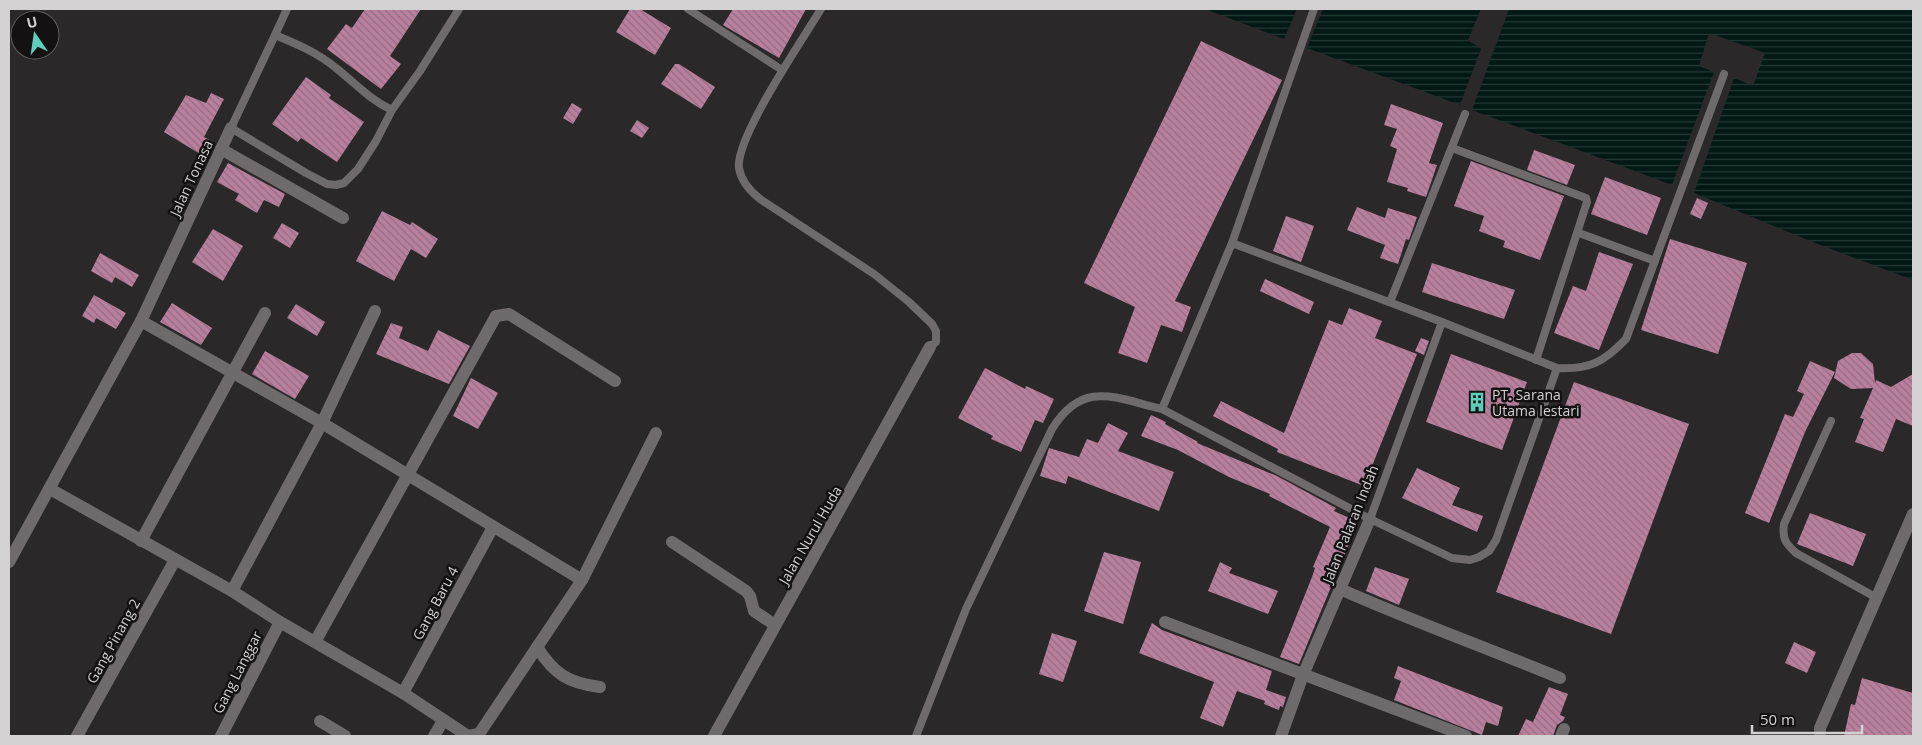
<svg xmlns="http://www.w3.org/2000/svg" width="1922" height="745" viewBox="0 0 1922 745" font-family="'Open Sans',sans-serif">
	<defs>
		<pattern id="water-rules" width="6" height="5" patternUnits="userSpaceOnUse" patternTransform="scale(1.25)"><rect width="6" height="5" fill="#011814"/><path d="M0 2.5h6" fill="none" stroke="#253935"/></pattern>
		<pattern id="building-back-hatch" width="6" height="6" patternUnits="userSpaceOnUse" patternTransform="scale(1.25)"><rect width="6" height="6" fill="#b9809d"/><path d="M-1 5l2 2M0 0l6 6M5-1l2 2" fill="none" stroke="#946c81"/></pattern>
	</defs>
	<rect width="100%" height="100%" fill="#2b282a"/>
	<g fill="url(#water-rules)">
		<polygon points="1205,9 1297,9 1284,39"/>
		<polygon points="1323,9 1481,9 1468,40 1481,49 1460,105 1307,48"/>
		<polygon points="1509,9 1913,9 1913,280 1815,243 1694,193 1734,78 1753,86 1765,53 1709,33 1699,66 1714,72 1672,185 1472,110"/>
	</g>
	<g fill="url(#building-back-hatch)">
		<polygon points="365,9 421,9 390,56 401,64 381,89 327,49 346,24 352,28"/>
		<polygon points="630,9 640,9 671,28 655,55 616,32"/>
		<polygon points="733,9 806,9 779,58 723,25"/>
		<polygon points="1201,41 1282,80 1175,301 1191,307 1182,332 1161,325 1147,363 1118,353 1135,307 1084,283"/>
		<polygon points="675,64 679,64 715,87 701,109 661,84"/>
		<polygon points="306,77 331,95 329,98 364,122 337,162 301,138 298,142 272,124"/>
		<polygon points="211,93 224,99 204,137 214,142 205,157 164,132 186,95 206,103"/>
		<polygon points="572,103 582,109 573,124 563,118"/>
		<polygon points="1391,104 1443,123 1429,163 1437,165 1426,197 1407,191 1408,188 1387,182 1397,149 1390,146 1397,129 1384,125"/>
		<polygon points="637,120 649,128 642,138 630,131"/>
		<polygon points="1534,150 1575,165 1567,185 1527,170"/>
		<polygon points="1471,161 1564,196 1540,260 1503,247 1505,241 1479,231 1484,216 1454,206"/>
		<polygon points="228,163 285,194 279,207 264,200 257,213 235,200 239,194 217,182"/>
		<polygon points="1605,177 1661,198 1647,235 1591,214"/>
		<polygon points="1697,198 1708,203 1701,219 1690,214"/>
		<polygon points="1357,207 1385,218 1388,208 1417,217 1409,240 1406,239 1398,264 1380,258 1385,245 1347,230"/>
		<polygon points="382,211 410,225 412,222 438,239 426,258 411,249 394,281 356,261"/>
		<polygon points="1286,216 1314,226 1301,262 1273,251"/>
		<polygon points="282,223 299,233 290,248 273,238"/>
		<polygon points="213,229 243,246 223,281 192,262"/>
		<polygon points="1670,239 1747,263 1718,354 1641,330"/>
		<polygon points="1599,252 1633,264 1599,350 1554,333 1573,286 1586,291"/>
		<polygon points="100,253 139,275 132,287 115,277 112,283 91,271"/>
		<polygon points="1432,263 1515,290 1504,319 1422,292"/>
		<polygon points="1265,279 1314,302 1309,314 1260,291"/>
		<polygon points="94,295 126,313 116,329 96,318 94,323 82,316"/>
		<polygon points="172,303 212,328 201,345 160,322"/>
		<polygon points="296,304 325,322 317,336 287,318"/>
		<polygon points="1349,308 1382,321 1375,338 1417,354 1364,486 1277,452 1278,449 1213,416 1221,401 1284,433 1329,320 1342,325"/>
		<polygon points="391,323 403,327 399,338 428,351 438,330 470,346 449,384 376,354"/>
		<polygon points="1421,338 1429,341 1424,355 1415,351"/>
		<polygon points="265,351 309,376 295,399 252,374"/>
		<polygon points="1852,353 1861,353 1873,364 1875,383 1876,380 1891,387 1913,374 1913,426 1896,419 1883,452 1855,442 1864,419 1860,418 1873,388 1851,389 1834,378 1838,361"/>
		<polygon points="1451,354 1527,382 1502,450 1426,422"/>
		<polygon points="1810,361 1835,372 1805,432 1769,523 1745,513 1785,414 1793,417 1804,394 1797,391"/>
		<polygon points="985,368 1025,389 1026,386 1054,399 1043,423 1035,420 1021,452 991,439 993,436 958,418"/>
		<polygon points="471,378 498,393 478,429 453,416"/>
		<polygon points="1574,382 1689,424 1611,634 1496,592"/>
		<polygon points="1151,415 1166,422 1165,424 1198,442 1197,443 1277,476 1336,508 1334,511 1358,522 1299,664 1280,657 1312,577 1315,568 1313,567 1330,527 1269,496 1270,494 1229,477 1178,450 1141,436"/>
		<polygon points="1108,423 1128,433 1118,451 1174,472 1159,511 1068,476 1066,484 1040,476 1049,448 1079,457 1087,439 1098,443"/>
		<polygon points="1417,468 1460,488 1452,505 1483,516 1477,532 1402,498"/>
		<polygon points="1810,513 1866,534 1853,566 1797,544"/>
		<polygon points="1104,552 1141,562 1123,624 1084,611"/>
		<polygon points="1220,562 1232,568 1229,573 1278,591 1268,614 1208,591"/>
		<polygon points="1375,567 1409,579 1399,605 1366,591"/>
		<polygon points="1152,623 1162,630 1272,671 1266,690 1286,697 1283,707 1280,706 1279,710 1264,704 1265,701 1237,691 1223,727 1200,718 1214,682 1139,653"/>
		<polygon points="1052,633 1077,641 1063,682 1039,674"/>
		<polygon points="1794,642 1816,652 1807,673 1785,663"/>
		<polygon points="1398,666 1503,707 1498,726 1486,722 1482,735 1394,700 1401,681 1394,678"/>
		<polygon points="1862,678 1913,693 1913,736 1844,736 1851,704 1855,705"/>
		<polygon points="1549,687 1568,694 1560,715 1565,717 1563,721 1557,725 1553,736 1518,736 1526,719 1533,722"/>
	</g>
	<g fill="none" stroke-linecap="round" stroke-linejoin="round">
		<g stroke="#6f6b6d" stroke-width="8">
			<polyline points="688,9 782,70"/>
			<path d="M821,9C803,39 735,138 739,168C741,181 750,191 760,199L874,274L909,302L932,324L936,331V342L930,347"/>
			<polyline points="275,35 287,9"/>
			<path d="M392,110L376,141L358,169L344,183L336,185L327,184L306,173L231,128L275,35C297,44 318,53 336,68C355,83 370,100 392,110L420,71L459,9"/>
			<polyline points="1452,148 1586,198 1587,202 1536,360"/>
			<polyline points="1579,233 1655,261"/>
			<polyline points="1232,243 1314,9"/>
			<polyline points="1390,302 1465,114"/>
			<path d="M1557,368L1496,540L1489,551L1479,557L1470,560L1452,558L1370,519L1162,409L1232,243L1442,322L1557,368C1589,370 1604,362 1626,339L1724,74"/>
			<path d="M1831,421L1784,524C1782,538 1785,543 1796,553L1877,598"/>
			<polyline points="1370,519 1442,322"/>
			<path d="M916,736L966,609L1052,429C1083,379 1115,398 1162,409"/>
		</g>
		<g stroke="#6f6b6d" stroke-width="12">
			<polyline points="221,149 343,218"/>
			<polyline points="141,321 322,423 582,580"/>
			<polyline points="50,489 232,591 280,622 403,693 468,736 479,734 582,580 656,433"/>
			<polyline points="141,541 265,313"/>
			<polyline points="672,542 746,591 750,596 754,611 775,625"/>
			<polyline points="9,562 141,321 231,128"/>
			<path d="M1340,589C1412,621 1487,648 1560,678"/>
			<polyline points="232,591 322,423 375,311"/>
			<polyline points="1165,622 1466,736"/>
			<polyline points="315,642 496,316 509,314 615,381"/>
			<path d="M537,647C554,674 568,683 600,687"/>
			<polyline points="403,693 493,527"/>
			<polyline points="320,721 345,736"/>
			<polyline points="77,736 175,560"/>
			<polyline points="221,736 280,622"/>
			<polyline points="434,736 443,721"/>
			<polyline points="714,736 930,347"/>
			<polyline points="1281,736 1303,675 1370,519"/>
			<polyline points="1561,736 1564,729"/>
			<polyline points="1820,736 1820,728 1913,514"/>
		</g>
	</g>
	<defs>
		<symbol id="building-bare" viewBox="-9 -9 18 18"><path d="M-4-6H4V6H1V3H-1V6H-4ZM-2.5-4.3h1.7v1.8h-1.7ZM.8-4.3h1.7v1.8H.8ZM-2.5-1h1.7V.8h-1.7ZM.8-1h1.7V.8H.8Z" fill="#5dceb9" stroke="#131112" stroke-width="2.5" paint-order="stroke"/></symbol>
	</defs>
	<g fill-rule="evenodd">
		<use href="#building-bare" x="1463" y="388" width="28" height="28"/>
	</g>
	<g text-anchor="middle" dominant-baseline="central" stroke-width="5" stroke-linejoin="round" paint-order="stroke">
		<g font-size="14" fill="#d3d1d2" stroke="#131112">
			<text transform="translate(191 178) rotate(-65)">Jalan Tonasa</text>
			<text transform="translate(1350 524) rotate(-68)">Jalan Palaran Indah</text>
			<text transform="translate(810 535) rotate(-60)">Jalan Nurul Huda</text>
			<text transform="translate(435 603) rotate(-62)">Gang Baru 4</text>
			<text transform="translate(113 641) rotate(-61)">Gang Pinang 2</text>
			<text transform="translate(237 672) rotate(-63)">Gang Langgar</text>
		</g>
		<g font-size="14" fill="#d3d1d2" stroke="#131112" text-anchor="start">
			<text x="1492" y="394">PT. Sarana<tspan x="1492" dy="16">Utama lestari</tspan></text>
		</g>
	</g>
	<rect width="1922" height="745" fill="none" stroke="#d3d1d2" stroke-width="20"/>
	<g transform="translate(35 35) rotate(347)"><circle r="24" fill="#131112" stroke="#605e5f"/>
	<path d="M0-4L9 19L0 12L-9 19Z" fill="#5dceb9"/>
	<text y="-8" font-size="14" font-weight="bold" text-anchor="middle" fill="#d3d1d2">U</text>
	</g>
	<path d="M1752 725v8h110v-8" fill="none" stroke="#d3d1d2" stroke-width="2.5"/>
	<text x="1760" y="725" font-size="15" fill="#d3d1d2" stroke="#131112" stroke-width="4" paint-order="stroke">50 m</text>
</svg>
